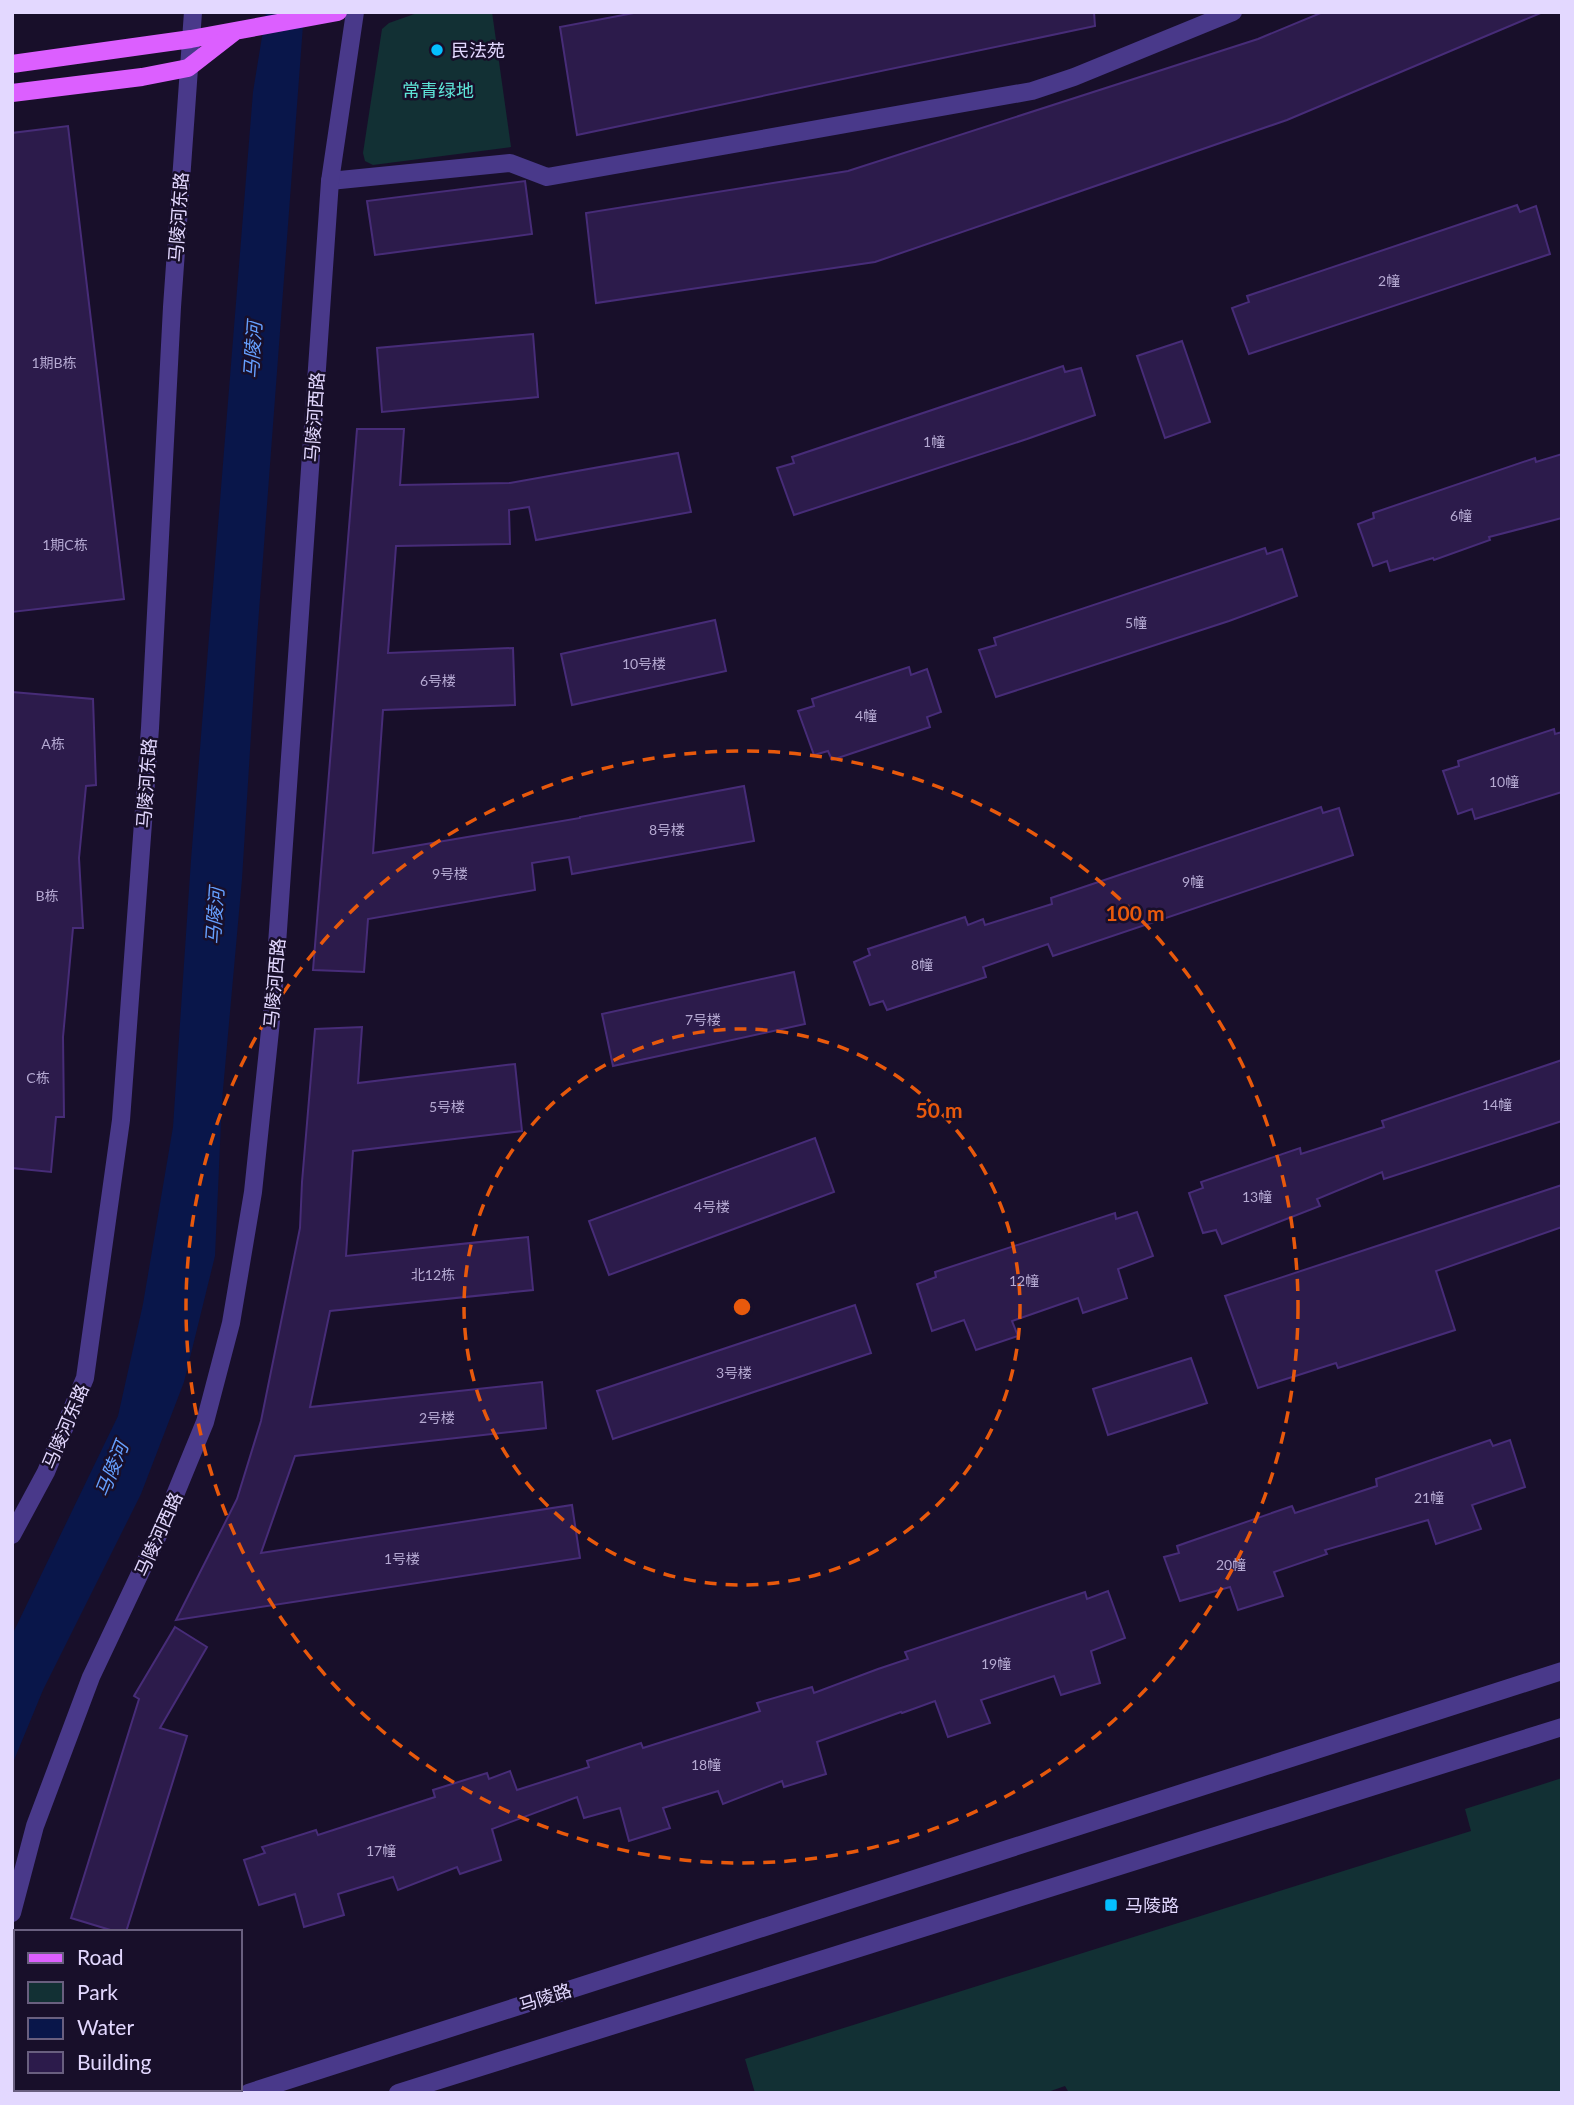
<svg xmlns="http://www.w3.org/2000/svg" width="1574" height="2105" viewBox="0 0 1574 2105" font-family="Lato,'Noto Sans SC',sans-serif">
	<rect width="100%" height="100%" fill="#180f2a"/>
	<g fill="#123034">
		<polygon points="420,12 492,12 511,147 373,165 365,161 363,153 382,29 389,23"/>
		<polygon points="1562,1778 1562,2093 1069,2093 1065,2086 1045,2093 755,2093 745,2059 1471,1831 1465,1809"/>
	</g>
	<polygon fill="#09164a" points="266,12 304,12 257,638 242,879 222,1101 215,1256 184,1382 141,1494 43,1690 12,1765 12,1635 118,1416 143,1304 173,1127 191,860 253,92"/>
	<g fill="#2c1b4b" stroke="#472c78" stroke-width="2">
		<polygon points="639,12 1094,12 1095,26 577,135 560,27"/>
		<polygon points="1323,12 1543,12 1287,120 875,262 596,303 586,213 848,171 1258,39"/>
		<polygon points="68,126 124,599 12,612 12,133"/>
		<polygon points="525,181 532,234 375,255 367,201"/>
		<polygon points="1517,205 1520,212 1536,206 1550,254 1249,354 1232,308 1249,302 1247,296"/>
		<polygon points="533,334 538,397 382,412 377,348"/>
		<polygon points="1182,341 1210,422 1165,438 1137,356"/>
		<polygon points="1063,366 1065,372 1081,368 1095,415 1027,439 794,515 777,468 794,463 792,457"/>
		<polygon points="357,429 404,429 400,485 510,483 678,453 691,512 536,540 529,507 509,510 510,544 396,546 388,653 513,648 515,705 383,710 373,853 580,818 580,817 744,786 754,841 572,874 569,857 532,863 535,890 368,919 364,972 313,970"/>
		<polygon points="1562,454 1562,518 1489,537 1490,540 1434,560 1433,558 1390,571 1387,561 1373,566 1358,524 1374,518 1373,513 1535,458 1536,462"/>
		<polygon points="1265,548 1267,554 1282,549 1297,596 1229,621 996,697 979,650 996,645 994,638"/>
		<polygon points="715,620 726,671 572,705 561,654"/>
		<polygon points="909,667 911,675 927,669 941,712 927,717 930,727 832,760 828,751 814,755 798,711 814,706 812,699"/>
		<polygon points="12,692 93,699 96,785 86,786 79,858 83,928 73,928 63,1037 64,1117 56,1117 51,1172 12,1168"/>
		<polygon points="1554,729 1555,734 1562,732 1562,792 1475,819 1472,809 1458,814 1443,771 1459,766 1458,761"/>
		<polygon points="1321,807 1323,813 1339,808 1353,855 1053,956 1048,944 983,967 986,977 887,1010 883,1001 870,1005 854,962 870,955 868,949 965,917 968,925 983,919 985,925 1052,904 1051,898"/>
		<polygon points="794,972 805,1024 613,1066 602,1014"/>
		<polygon points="362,1027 358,1083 515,1064 522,1131 353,1151 346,1256 528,1237 533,1290 330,1311 310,1407 542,1382 546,1428 295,1456 261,1553 572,1505 580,1558 176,1620 237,1499 261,1421 300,1228 302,1182 315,1029"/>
		<polygon points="1562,1060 1562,1121 1384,1179 1382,1172 1317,1199 1320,1206 1222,1244 1216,1230 1203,1233 1189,1193 1203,1188 1201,1182 1300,1148 1301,1154 1384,1127 1382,1121"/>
		<polygon points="815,1138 834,1192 609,1275 589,1221"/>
		<polygon points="1562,1185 1562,1227 1436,1271 1455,1330 1338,1368 1336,1363 1258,1388 1225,1296"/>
		<polygon points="1137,1212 1153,1256 1118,1269 1127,1298 1083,1313 1078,1298 1012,1321 1018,1336 976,1350 964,1320 932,1331 917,1284 936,1277 935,1272 1115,1213 1116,1219"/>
		<polygon points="855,1305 871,1353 613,1439 597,1391"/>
		<polygon points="1191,1358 1207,1403 1108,1435 1093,1389"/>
		<polygon points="1490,1440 1493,1446 1510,1440 1525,1487 1472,1505 1481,1529 1436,1544 1428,1520 1325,1550 1327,1554 1274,1572 1283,1596 1238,1610 1230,1587 1180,1601 1164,1557 1179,1553 1177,1546 1292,1506 1295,1513 1377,1486 1376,1479"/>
		<polygon points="1108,1591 1125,1638 1091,1651 1100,1683 1061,1695 1054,1676 981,1700 990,1723 948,1737 935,1701 902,1713 901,1712 817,1742 826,1774 784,1787 782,1781 723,1804 718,1791 663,1808 670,1828 629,1841 620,1808 584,1818 577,1797 492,1829 501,1860 460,1874 457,1867 398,1890 393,1877 338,1894 344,1915 304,1927 295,1894 259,1905 244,1860 265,1853 262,1847 316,1830 318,1835 435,1797 433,1790 487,1773 489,1779 510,1771 517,1790 589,1767 587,1761 641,1743 643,1748 760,1711 757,1703 812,1687 814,1693 878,1669 908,1659 905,1652 1085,1592 1087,1599"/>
		<polygon points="175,1627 207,1647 160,1728 187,1736 126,1932 117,1932 71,1918 139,1699 134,1696"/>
	</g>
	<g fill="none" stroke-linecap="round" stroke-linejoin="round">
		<polyline stroke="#49398a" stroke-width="18" points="330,181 510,163 547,177 1032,91 1074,77 1233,12"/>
		<g stroke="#49398a" stroke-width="18">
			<polyline points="12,1535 46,1472 85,1378 121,1120 150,728 172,307 193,12"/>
			<polyline points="12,1913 35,1826 91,1677 161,1529 205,1422 231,1323 253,1192 273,1002 330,181 355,12"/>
		</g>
		<g stroke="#49398a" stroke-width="18">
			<polyline points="248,2093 1562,1671"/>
			<polyline points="398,2093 1562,1727"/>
		</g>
		<g stroke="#dc5fff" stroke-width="18">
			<polyline points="12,64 191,39 338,12"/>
			<polyline points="12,93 142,77 188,68 233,33"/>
		</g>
	</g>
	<g fill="none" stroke="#e8590c" stroke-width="3.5" stroke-dasharray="12 9">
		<circle cx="742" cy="1307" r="278"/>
		<circle cx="742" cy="1307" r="556"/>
	</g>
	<g fill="#04bfff" stroke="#180f2a" stroke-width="2.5">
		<circle cx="437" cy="50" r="7"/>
		<rect x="1104" y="1898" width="14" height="14" rx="3.5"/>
	</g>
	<g text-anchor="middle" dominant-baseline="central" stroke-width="5" stroke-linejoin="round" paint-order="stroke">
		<g font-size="14" fill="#b5a9d2">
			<text x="1389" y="280">2幢</text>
			<text x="54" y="362">1期B栋</text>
			<text x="934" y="441">1幢</text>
			<text x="1461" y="515">6幢</text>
			<text x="65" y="544">1期C栋</text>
			<text x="1136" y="622">5幢</text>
			<text x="644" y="663">10号楼</text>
			<text x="438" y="680">6号楼</text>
			<text x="866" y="715">4幢</text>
			<text x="53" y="743">A栋</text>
			<text x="1504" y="781">10幢</text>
			<text x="667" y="829">8号楼</text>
			<text x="450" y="873">9号楼</text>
			<text x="1193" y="881">9幢</text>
			<text x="47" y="895">B栋</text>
			<text x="922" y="964">8幢</text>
			<text x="703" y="1019">7号楼</text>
			<text x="38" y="1077">C栋</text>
			<text x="1497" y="1104">14幢</text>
			<text x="447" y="1106">5号楼</text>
			<text x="1257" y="1196">13幢</text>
			<text x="712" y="1206">4号楼</text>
			<text x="433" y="1274">北12栋</text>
			<text x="1024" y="1280">12幢</text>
			<text x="734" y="1372">3号楼</text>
			<text x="437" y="1417">2号楼</text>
			<text x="1429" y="1497">21幢</text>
			<text x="402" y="1558">1号楼</text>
			<text x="1231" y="1564">20幢</text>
			<text x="996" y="1663">19幢</text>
			<text x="706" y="1764">18幢</text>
			<text x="381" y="1850">17幢</text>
		</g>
		<g font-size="18" fill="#e3d8ff" stroke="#180f2a" text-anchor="start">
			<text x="451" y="50">民法苑</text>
			<text x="1125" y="1905">马陵路</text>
		</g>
		<g font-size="18" fill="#5ee5d8" stroke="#180f2a">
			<text x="438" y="90">常青绿地</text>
		</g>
		<g font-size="18" fill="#e3d8ff" stroke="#180f2a">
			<text transform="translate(178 217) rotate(-86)">马陵河东路</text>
			<text transform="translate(314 417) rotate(-86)">马陵河西路</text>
			<text transform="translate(146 783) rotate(-86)">马陵河东路</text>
			<text transform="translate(274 983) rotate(-85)">马陵河西路</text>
			<text transform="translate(65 1426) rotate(-67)">马陵河东路</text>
			<text transform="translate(158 1534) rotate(-66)">马陵河西路</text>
			<text transform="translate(545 1997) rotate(-18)">马陵路</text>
		</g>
		<g font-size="19" font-style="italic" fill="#66a0ff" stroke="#180f2a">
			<text transform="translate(252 350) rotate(-86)">马陵河</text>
			<text transform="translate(214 916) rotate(-86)">马陵河</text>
			<text transform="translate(111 1469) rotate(-68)">马陵河</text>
		</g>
	</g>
	<circle cx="742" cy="1307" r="10" fill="#e8590c" stroke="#180f2a" stroke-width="3.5"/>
	<g font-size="21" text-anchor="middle" font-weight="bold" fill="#e8590c" stroke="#180f2a" stroke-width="5" stroke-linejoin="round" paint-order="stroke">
		<text x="1135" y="921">100 m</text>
		<text x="939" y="1118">50 m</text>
	</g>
	<rect width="1574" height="2105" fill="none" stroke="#e3d8ff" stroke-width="28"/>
	<rect x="14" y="1930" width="228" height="161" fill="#180f2a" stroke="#695f7f" stroke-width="2"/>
	<rect x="28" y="1953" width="35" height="10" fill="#dc5fff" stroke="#695f7f" stroke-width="2"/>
	<text x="77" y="1965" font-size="21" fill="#e3d8ff">Road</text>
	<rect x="28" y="1982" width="35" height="21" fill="#123034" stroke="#695f7f" stroke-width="2"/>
	<text x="77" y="2000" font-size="21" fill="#e3d8ff">Park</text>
	<rect x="28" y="2018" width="35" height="21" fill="#09164a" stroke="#695f7f" stroke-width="2"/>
	<text x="77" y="2035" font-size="21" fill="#e3d8ff">Water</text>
	<rect x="28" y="2052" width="35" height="21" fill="#2c1b4b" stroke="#695f7f" stroke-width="2"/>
	<text x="77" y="2070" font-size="21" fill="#e3d8ff">Building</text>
</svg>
